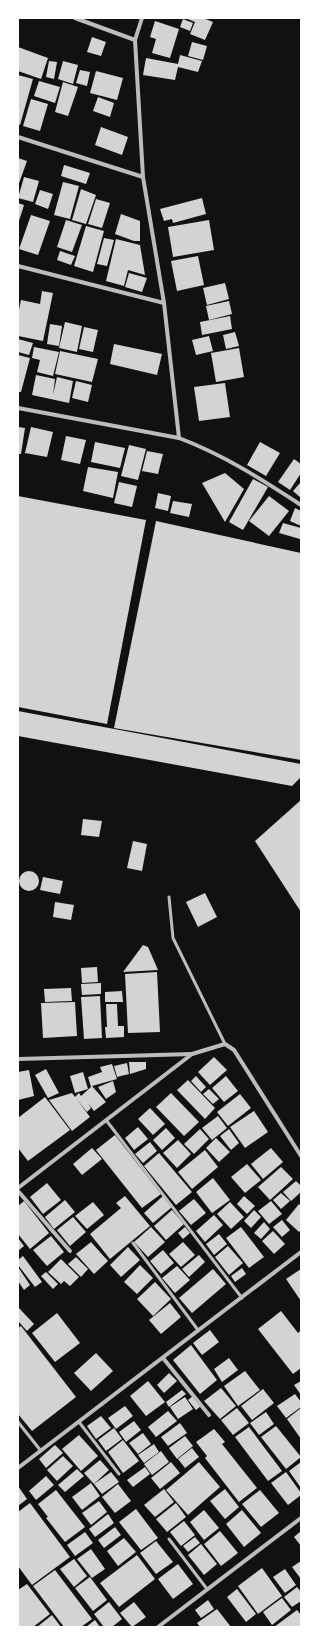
<svg xmlns="http://www.w3.org/2000/svg" width="319" height="1645" viewBox="0 0 319 1645" font-family="Overpass,sans-serif">
	<rect width="100%" height="100%" fill="#111"/>
	<g fill="#d3d3d3">
		<polygon points="185,18 203,18 213,22 205,40 190,34 195,22"/>
		<polygon points="183,19 193,23 190,31 180,27"/>
		<polygon points="155,21 179,29 170,58 152,53 156,39 150,37"/>
		<polygon points="92,37 106,42 101,56 87,52"/>
		<polygon points="192,42 207,46 203,60 188,56"/>
		<polygon points="18,47 48,58 41,79 18,71"/>
		<polygon points="180,55 202,61 198,72 178,67 175,80 143,75 146,58 178,64"/>
		<polygon points="49,61 57,62 54,79 46,77"/>
		<polygon points="63,61 78,65 73,84 58,79"/>
		<polygon points="80,70 90,72 87,86 76,83"/>
		<polygon points="96,71 123,78 117,100 90,93"/>
		<polygon points="18,75 33,79 20,125 18,124"/>
		<polygon points="39,81 60,87 55,103 34,96"/>
		<polygon points="63,82 78,87 68,116 55,112"/>
		<polygon points="98,97 114,103 110,117 93,111"/>
		<polygon points="31,99 48,104 40,131 23,126"/>
		<polygon points="101,127 128,137 122,155 95,145"/>
		<polygon points="18,158 27,161 18,186"/>
		<polygon points="64,165 90,173 86,184 61,176"/>
		<polygon points="24,177 39,181 33,202 18,198"/>
		<polygon points="63,182 79,186 70,219 54,215"/>
		<polygon points="81,189 96,195 86,224 72,220"/>
		<polygon points="40,190 53,194 48,209 35,204"/>
		<polygon points="202,198 206,214 173,223 172,219 164,221 160,209"/>
		<polygon points="96,199 110,203 102,228 88,224"/>
		<polygon points="18,203 24,205 18,224"/>
		<polygon points="121,214 140,221 140,241 134,241 115,234"/>
		<polygon points="31,215 50,221 38,255 19,249"/>
		<polygon points="66,220 82,225 72,252 57,247"/>
		<polygon points="209,220 214,250 173,257 168,227"/>
		<polygon points="86,226 104,231 93,272 74,266"/>
		<polygon points="104,238 114,240 107,266 97,264"/>
		<polygon points="116,239 140,245 145,275 128,270 124,286 106,281"/>
		<polygon points="60,251 75,256 71,265 57,260"/>
		<polygon points="198,256 204,285 177,291 171,261"/>
		<polygon points="129,273 147,278 142,292 125,287"/>
		<polygon points="225,283 229,299 207,305 203,288"/>
		<polygon points="42,291 53,293 43,341 18,336 18,314 21,300 40,304"/>
		<polygon points="229,301 232,314 209,320 206,306"/>
		<polygon points="230,316 232,329 202,335 200,322"/>
		<polygon points="65,322 82,326 77,352 59,348"/>
		<polygon points="50,324 62,326 59,346 47,344"/>
		<polygon points="84,327 98,330 93,352 79,349"/>
		<polygon points="235,332 239,346 226,349 223,335"/>
		<polygon points="209,336 213,351 196,355 192,340"/>
		<polygon points="18,339 33,343 29,355 18,352"/>
		<polygon points="114,344 162,354 157,375 110,364"/>
		<polygon points="34,347 59,352 53,376 37,372 40,360 32,358"/>
		<polygon points="239,348 244,377 216,382 211,353"/>
		<polygon points="60,351 98,359 92,382 55,374"/>
		<polygon points="18,355 30,358 21,392 18,392"/>
		<polygon points="36,375 55,379 53,395 57,377 73,381 69,403 32,395"/>
		<polygon points="76,381 92,385 88,402 72,398"/>
		<polygon points="225,383 230,417 199,421 194,387"/>
		<polygon points="18,427 25,428 21,454 18,454"/>
		<polygon points="31,427 53,432 47,457 25,453"/>
		<polygon points="66,436 86,440 80,464 61,460"/>
		<polygon points="95,442 125,448 120,468 91,462"/>
		<polygon points="260,442 280,453 266,476 247,465"/>
		<polygon points="129,445 146,449 138,480 121,476"/>
		<polygon points="147,451 163,454 158,474 142,471"/>
		<polygon points="294,459 301,464 301,473 290,490 278,482"/>
		<polygon points="88,467 118,472 113,498 83,491"/>
		<polygon points="225,473 244,489 225,522 202,483"/>
		<polygon points="253,479 268,487 243,530 229,522"/>
		<polygon points="119,482 137,486 132,507 114,503"/>
		<polygon points="301,482 301,498 293,491"/>
		<polygon points="158,493 171,496 168,511 155,508"/>
		<polygon points="18,496 146,520 107,724 18,707"/>
		<polygon points="269,496 289,511 269,536 249,521"/>
		<polygon points="173,501 192,504 189,517 170,513"/>
		<polygon points="295,508 301,511 301,526 290,521"/>
		<polygon points="156,521 301,553 301,760 114,728"/>
		<polygon points="283,523 301,528 300,539 279,533"/>
		<polygon points="18,711 301,764 301,777 292,786 18,736"/>
		<polygon points="301,800 301,912 255,841"/>
		<polygon points="83,819 102,821 99,837 81,835"/>
		<polygon points="133,841 147,844 142,871 127,868"/>
		<circle cx="29" cy="881" r="10"/>
		<polygon points="43,877 63,881 60,894 40,890"/>
		<polygon points="205,893 217,917 198,927 186,902"/>
		<polygon points="55,902 74,905 71,920 53,917"/>
		<polygon points="143,945 148,947 158,970 123,972"/>
		<polygon points="97,967 98,982 82,983 81,968"/>
		<polygon points="157,972 160,1032 128,1033 125,974"/>
		<polygon points="101,983 101,994 82,995 81,984"/>
		<polygon points="71,988 72,1001 45,1002 44,989"/>
		<polygon points="122,991 123,1002 105,1002 105,992"/>
		<polygon points="100,996 102,1038 84,1039 81,997"/>
		<polygon points="75,1002 77,1036 43,1038 41,1003"/>
		<polygon points="106,1004 117,1004 118,1026 124,1026 124,1037 106,1038 105,1027 107,1027"/>
		<polygon points="214,1057 227,1070 210,1085 198,1072"/>
		<polygon points="129,1062 146,1062 146,1069 130,1074"/>
		<polygon points="127,1063 129,1074 117,1077 114,1066"/>
		<polygon points="112,1064 117,1079 92,1086 106,1102 94,1111 88,1103 91,1108 87,1112 76,1098 90,1117 72,1131 49,1100 72,1093 75,1097 79,1093 81,1096 92,1086 91,1087 88,1077 102,1072 100,1067"/>
		<polygon points="46,1069 59,1093 48,1098 35,1075"/>
		<polygon points="29,1070 34,1096 18,1100 18,1072"/>
		<polygon points="83,1072 88,1089 75,1093 70,1076"/>
		<polygon points="196,1076 206,1087 201,1092 191,1081"/>
		<polygon points="226,1076 238,1091 224,1102 212,1088"/>
		<polygon points="188,1080 215,1108 205,1119 177,1090"/>
		<polygon points="113,1081 116,1092 106,1099 98,1087"/>
		<polygon points="209,1089 219,1099 213,1104 203,1094"/>
		<polygon points="171,1093 199,1122 184,1136 156,1107"/>
		<polygon points="240,1094 251,1108 228,1126 217,1112"/>
		<polygon points="45,1097 70,1130 28,1161 18,1148 18,1118"/>
		<polygon points="150,1108 165,1124 153,1135 138,1119"/>
		<polygon points="254,1111 268,1132 245,1148 230,1127"/>
		<polygon points="218,1116 227,1128 212,1140 202,1128"/>
		<polygon points="138,1127 148,1139 134,1150 125,1138"/>
		<polygon points="166,1128 175,1138 162,1150 153,1140"/>
		<polygon points="200,1129 209,1139 194,1154 184,1144"/>
		<polygon points="229,1129 239,1143 231,1150 220,1136"/>
		<polygon points="115,1135 161,1194 142,1208 96,1150"/>
		<polygon points="216,1138 230,1152 219,1162 206,1148"/>
		<polygon points="178,1140 191,1154 177,1168 163,1153"/>
		<polygon points="150,1142 157,1151 143,1163 135,1154"/>
		<polygon points="92,1148 102,1159 82,1175 73,1164"/>
		<polygon points="271,1148 283,1162 263,1179 251,1164"/>
		<polygon points="205,1150 218,1167 192,1189 178,1172"/>
		<polygon points="159,1153 192,1192 176,1205 144,1166"/>
		<polygon points="247,1164 261,1180 245,1193 231,1177"/>
		<polygon points="281,1167 293,1179 270,1200 258,1187"/>
		<polygon points="213,1178 230,1200 212,1213 196,1192"/>
		<polygon points="296,1181 301,1186 301,1192 291,1201 283,1192"/>
		<polygon points="47,1183 61,1200 43,1214 30,1197"/>
		<polygon points="281,1193 290,1201 281,1209 273,1200"/>
		<polygon points="125,1196 150,1226 110,1259 90,1234 121,1208 116,1203"/>
		<polygon points="163,1196 172,1207 153,1223 144,1213"/>
		<polygon points="244,1196 255,1206 247,1214 237,1204"/>
		<polygon points="194,1199 206,1213 191,1225 179,1211"/>
		<polygon points="65,1200 75,1212 54,1229 45,1217"/>
		<polygon points="24,1201 49,1233 30,1249 18,1234 18,1206"/>
		<polygon points="271,1201 282,1214 269,1224 258,1211"/>
		<polygon points="93,1202 104,1215 87,1229 75,1216"/>
		<polygon points="230,1202 244,1217 231,1229 217,1214"/>
		<polygon points="299,1204 301,1206 301,1230 299,1232 286,1220"/>
		<polygon points="172,1210 184,1224 166,1240 154,1226"/>
		<polygon points="254,1210 261,1217 251,1228 244,1221"/>
		<polygon points="214,1215 223,1225 205,1242 196,1231"/>
		<polygon points="73,1217 86,1232 70,1246 57,1230"/>
		<polygon points="282,1220 290,1230 282,1237 273,1227"/>
		<polygon points="264,1222 270,1229 261,1239 254,1233"/>
		<polygon points="151,1227 165,1242 148,1257 134,1242"/>
		<polygon points="185,1227 190,1233 183,1239 178,1233"/>
		<polygon points="241,1227 264,1257 249,1268 226,1238"/>
		<polygon points="273,1231 285,1244 274,1254 262,1241"/>
		<polygon points="219,1234 227,1244 214,1255 206,1244"/>
		<polygon points="51,1236 64,1252 47,1266 33,1250"/>
		<polygon points="18,1238 24,1246 18,1251"/>
		<polygon points="91,1242 108,1261 94,1274 76,1254"/>
		<polygon points="183,1242 195,1255 181,1267 169,1254"/>
		<polygon points="228,1246 243,1263 229,1275 215,1257"/>
		<polygon points="128,1247 140,1260 121,1277 110,1265"/>
		<polygon points="163,1250 174,1263 161,1274 150,1261"/>
		<polygon points="199,1255 205,1262 189,1277 182,1269"/>
		<polygon points="23,1256 42,1282 35,1287 18,1265 18,1260"/>
		<polygon points="76,1257 88,1269 81,1277 68,1264"/>
		<polygon points="61,1259 79,1277 70,1286 64,1281 61,1284 48,1272"/>
		<polygon points="140,1265 153,1278 137,1294 124,1282"/>
		<polygon points="177,1266 190,1280 175,1293 162,1278"/>
		<polygon points="18,1267 30,1285 24,1290 18,1281"/>
		<polygon points="242,1268 246,1274 235,1282 231,1276"/>
		<polygon points="213,1269 226,1284 192,1313 179,1298"/>
		<polygon points="301,1269 301,1301 286,1279"/>
		<polygon points="46,1272 58,1284 53,1289 41,1276"/>
		<polygon points="155,1282 171,1299 153,1316 137,1299"/>
		<polygon points="170,1303 181,1317 161,1334 149,1320"/>
		<polygon points="18,1307 34,1324 27,1331 18,1321"/>
		<polygon points="281,1311 298,1333 301,1330 301,1368 293,1374 258,1329"/>
		<polygon points="57,1313 80,1343 55,1362 32,1333"/>
		<polygon points="21,1326 76,1397 32,1431 18,1414 18,1328"/>
		<polygon points="210,1330 219,1342 202,1355 193,1343"/>
		<polygon points="191,1345 217,1380 200,1394 173,1360"/>
		<polygon points="96,1353 113,1371 91,1391 74,1373"/>
		<polygon points="229,1358 238,1370 222,1382 214,1369"/>
		<polygon points="245,1371 260,1390 238,1406 224,1386"/>
		<polygon points="169,1373 177,1381 164,1393 157,1385"/>
		<polygon points="148,1381 165,1402 146,1416 130,1396"/>
		<polygon points="301,1381 301,1395 294,1385"/>
		<polygon points="221,1388 236,1406 220,1419 204,1401"/>
		<polygon points="263,1389 274,1403 252,1420 241,1406"/>
		<polygon points="182,1390 186,1394 169,1407 166,1402"/>
		<polygon points="295,1394 301,1402 301,1407 286,1418 277,1406"/>
		<polygon points="193,1396 201,1406 196,1410 188,1400"/>
		<polygon points="185,1397 193,1409 178,1419 170,1407"/>
		<polygon points="125,1406 133,1416 116,1429 108,1418"/>
		<polygon points="237,1408 249,1423 233,1435 221,1420"/>
		<polygon points="301,1408 301,1439 287,1419"/>
		<polygon points="168,1411 177,1421 156,1437 148,1427"/>
		<polygon points="266,1412 274,1424 259,1435 250,1423"/>
		<polygon points="101,1416 111,1428 96,1439 87,1426"/>
		<polygon points="134,1421 141,1430 126,1442 119,1432"/>
		<polygon points="180,1423 187,1433 168,1446 161,1437"/>
		<polygon points="276,1426 301,1457 286,1469 261,1437"/>
		<polygon points="249,1427 282,1471 268,1481 235,1437"/>
		<polygon points="114,1428 122,1439 106,1451 98,1440"/>
		<polygon points="214,1429 225,1442 222,1444 257,1488 239,1502 205,1458 207,1456 196,1442"/>
		<polygon points="143,1433 151,1444 138,1454 129,1443"/>
		<polygon points="79,1435 98,1456 81,1471 62,1449"/>
		<polygon points="185,1436 193,1446 177,1459 169,1448"/>
		<polygon points="123,1440 139,1461 123,1473 108,1452"/>
		<polygon points="154,1444 159,1452 144,1463 138,1455"/>
		<polygon points="55,1445 63,1453 46,1468 39,1459"/>
		<polygon points="192,1448 199,1457 185,1468 178,1459"/>
		<polygon points="161,1451 169,1462 152,1475 144,1464"/>
		<polygon points="63,1456 73,1466 57,1481 47,1470"/>
		<polygon points="100,1460 109,1470 94,1484 84,1473"/>
		<polygon points="171,1462 180,1473 160,1489 151,1478"/>
		<polygon points="199,1462 220,1487 188,1515 166,1490"/>
		<polygon points="301,1462 301,1488 289,1471"/>
		<polygon points="145,1467 150,1474 133,1487 127,1480"/>
		<polygon points="77,1469 84,1476 65,1492 58,1485"/>
		<polygon points="111,1472 119,1482 102,1494 94,1484"/>
		<polygon points="286,1472 301,1493 301,1495 288,1505 271,1483"/>
		<polygon points="46,1476 54,1485 36,1500 29,1491"/>
		<polygon points="91,1483 100,1496 82,1510 72,1497"/>
		<polygon points="118,1484 131,1501 115,1513 102,1497"/>
		<polygon points="18,1486 27,1499 18,1506"/>
		<polygon points="164,1489 174,1502 155,1517 144,1505"/>
		<polygon points="225,1489 239,1507 225,1519 210,1501"/>
		<polygon points="56,1490 85,1527 65,1542 46,1518 48,1517 38,1504"/>
		<polygon points="260,1490 279,1513 261,1527 242,1504"/>
		<polygon points="99,1501 107,1512 91,1525 82,1513"/>
		<polygon points="30,1503 70,1557 32,1585 18,1566 18,1512"/>
		<polygon points="176,1503 186,1517 167,1532 156,1519"/>
		<polygon points="136,1509 158,1538 141,1550 119,1522"/>
		<polygon points="204,1510 219,1528 204,1540 190,1522"/>
		<polygon points="242,1510 261,1533 244,1547 226,1524"/>
		<polygon points="108,1514 114,1523 95,1537 89,1529"/>
		<polygon points="184,1521 195,1535 181,1546 170,1532"/>
		<polygon points="115,1527 121,1535 104,1548 98,1540"/>
		<polygon points="220,1531 238,1553 221,1566 204,1544"/>
		<polygon points="301,1531 301,1546 294,1537"/>
		<polygon points="85,1532 93,1543 75,1556 67,1545"/>
		<polygon points="195,1537 200,1543 188,1552 183,1546"/>
		<polygon points="124,1538 136,1552 118,1566 107,1551"/>
		<polygon points="156,1541 173,1562 156,1574 140,1553"/>
		<polygon points="201,1544 217,1564 204,1575 188,1555"/>
		<polygon points="91,1549 105,1569 92,1578 77,1559"/>
		<polygon points="137,1555 155,1579 119,1607 100,1583"/>
		<polygon points="74,1559 87,1576 74,1587 60,1569"/>
		<polygon points="301,1561 301,1579 292,1567"/>
		<polygon points="178,1564 193,1584 173,1599 158,1579"/>
		<polygon points="262,1568 282,1596 258,1614 238,1586"/>
		<polygon points="285,1569 296,1585 285,1593 273,1577"/>
		<polygon points="55,1570 92,1619 81,1627 64,1627 33,1586"/>
		<polygon points="90,1577 107,1600 93,1611 75,1588"/>
		<polygon points="27,1584 50,1614 33,1627 18,1627 18,1590"/>
		<polygon points="297,1587 301,1592 301,1601 292,1607 284,1597"/>
		<polygon points="237,1589 256,1614 246,1622 227,1597"/>
		<polygon points="282,1598 291,1610 272,1625 263,1612"/>
		<polygon points="208,1600 214,1609 201,1618 195,1610"/>
		<polygon points="109,1602 122,1619 112,1627 104,1627 94,1614"/>
		<polygon points="134,1602 146,1617 132,1627 120,1613"/>
		<polygon points="217,1609 231,1627 200,1627 197,1623"/>
		<polygon points="297,1610 301,1615 301,1626 274,1627"/>
		<polygon points="52,1615 61,1627 37,1627"/>
		<polygon points="95,1620 100,1627 86,1627"/>
	</g>
	<g fill="none" stroke-linecap="round" stroke-linejoin="round">
		<g stroke="#bcbcbc" stroke-width="3">
			<polyline points="169,897 173,938 225,1044"/>
			<polyline points="106,1120 242,1298"/>
			<polyline points="133,1243 198,1330"/>
			<polyline points="18,1422 41,1451"/>
			<polyline points="79,1422 119,1474"/>
			<polyline points="169,1539 207,1589"/>
		</g>
		<g stroke="#bcbcbc" stroke-width="4">
			<polyline points="75,18 135,40"/>
			<polyline points="142,18 135,40 143,177 164,303 179,438"/>
			<polyline points="18,137 143,177"/>
			<polyline points="18,266 164,303"/>
			<path d="M18,408L179,438C224,455 261,479 301,505"/>
			<polyline points="18,1059 192,1054"/>
			<polyline points="18,1188 192,1054 225,1044 234,1050 301,1156"/>
			<polyline points="18,1191 70,1251"/>
			<polyline points="163,1358 209,1415"/>
			<polyline points="18,1468 301,1252"/>
			<polyline points="158,1627 301,1518"/>
		</g>
	</g>
	<rect width="319" height="1645" fill="none" stroke="#ffffff" stroke-width="38"/>
</svg>
